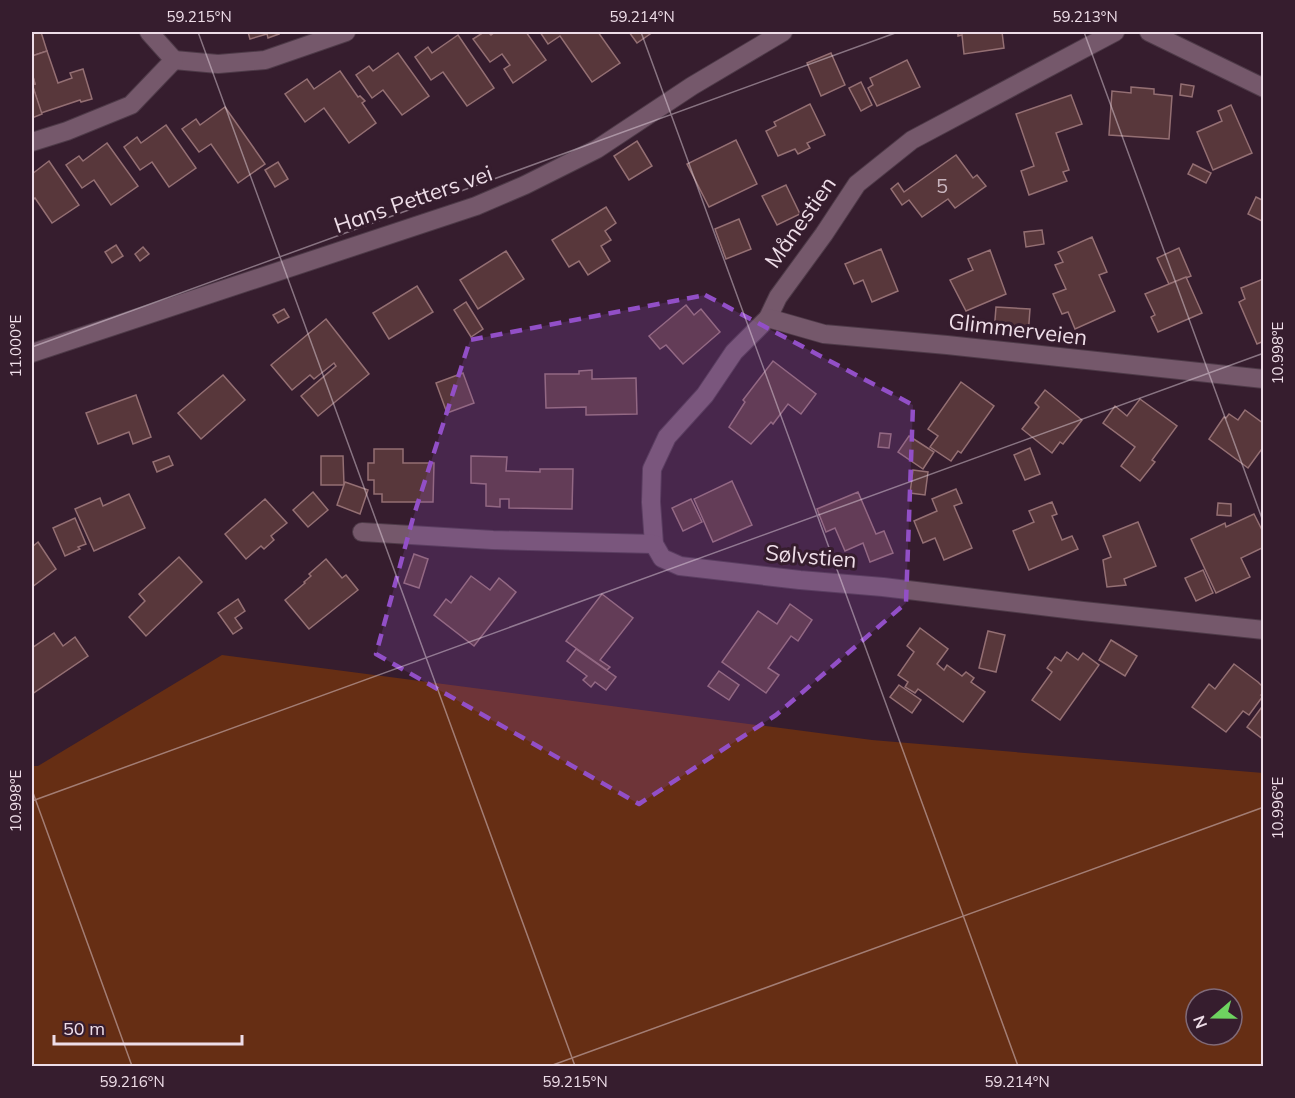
<svg xmlns="http://www.w3.org/2000/svg" width="1295" height="1098" viewBox="0 0 1295 1098" font-family="Mulish,sans-serif">
	<rect width="100%" height="100%" fill="#361d2e"/>
	<path fill="#662e14" fill-rule="evenodd" d="M222,655L872,740L1263,773V1066H32V766H38ZM1196,999H1232V1035H1196Z"/>
	<g fill="#58373b" stroke="#946f73" stroke-width="1.5">
		<polygon points="32,32 41,32 47,51 32,56"/>
		<polygon points="248,32 278,32 279,34 268,38 267,34 250,39"/>
		<polygon points="484,32 488,32 491,35 495,32 526,32 546,60 513,83 504,69 510,65 502,54 490,62 473,39"/>
		<polygon points="540,32 598,32 620,63 592,82 560,36 548,44"/>
		<polygon points="629,32 653,32 637,43"/>
		<polygon points="958,32 1002,32 1004,48 964,54 962,35 958,36"/>
		<polygon points="458,35 494,88 467,106 443,72 431,80 415,57 428,47 432,53"/>
		<polygon points="47,51 58,83 72,78 70,73 83,69 92,99 81,102 80,100 41,113 32,84 35,84 32,73 32,56"/>
		<polygon points="398,53 429,96 402,115 383,90 372,98 356,75 369,66 373,71"/>
		<polygon points="831,53 845,85 821,96 807,63"/>
		<polygon points="907,60 920,87 877,106 868,88 873,85 870,78"/>
		<polygon points="340,71 358,97 360,96 365,101 362,103 376,123 349,143 324,108 305,122 285,94 307,79 314,89"/>
		<polygon points="32,73 35,84 32,84 42,114 32,118"/>
		<polygon points="861,82 872,105 861,111 849,88"/>
		<polygon points="1181,84 1194,86 1192,97 1180,95"/>
		<polygon points="1131,87 1154,89 1154,94 1172,96 1169,139 1109,135 1112,91 1131,93"/>
		<polygon points="1071,95 1082,124 1056,133 1069,170 1063,172 1067,181 1029,195 1021,171 1034,166 1016,114"/>
		<polygon points="810,104 825,135 807,143 810,148 798,154 795,149 778,156 766,131 776,126 774,122"/>
		<polygon points="1231,105 1252,153 1213,170 1197,132 1222,121 1218,111"/>
		<polygon points="225,107 265,164 238,183 211,144 199,152 182,129 196,119 200,125"/>
		<polygon points="166,125 196,168 169,187 152,162 140,170 124,147 137,137 141,143"/>
		<polygon points="736,140 757,184 709,207 687,164"/>
		<polygon points="637,141 652,166 629,180 614,156"/>
		<polygon points="107,143 138,186 111,205 94,180 82,188 66,165 79,156 83,161"/>
		<polygon points="956,155 973,178 977,175 986,186 955,208 948,199 922,217 909,200 902,205 891,189 898,183 904,192"/>
		<polygon points="49,161 79,205 52,223 35,198 32,201 32,174"/>
		<polygon points="278,162 288,179 275,187 265,170"/>
		<polygon points="1193,164 1211,173 1206,183 1188,174"/>
		<polygon points="786,185 800,214 777,225 762,196"/>
		<polygon points="1256,197 1264,201 1262,221 1248,214"/>
		<polygon points="606,207 616,223 605,231 611,240 601,246 610,261 588,275 579,261 569,267 552,240"/>
		<polygon points="739,219 751,249 726,259 715,229"/>
		<polygon points="1042,230 1044,244 1026,247 1024,232"/>
		<polygon points="1092,237 1107,272 1099,275 1115,311 1075,329 1068,312 1062,314 1053,294 1066,289 1055,265 1063,262 1058,252"/>
		<polygon points="116,245 123,256 112,263 105,252"/>
		<polygon points="143,247 149,254 140,261 135,254"/>
		<polygon points="1179,248 1191,276 1169,284 1157,258"/>
		<polygon points="881,249 898,291 872,302 863,280 854,284 845,264"/>
		<polygon points="990,250 1006,294 966,311 950,280 973,270 968,259"/>
		<polygon points="506,251 524,279 478,309 460,280"/>
		<polygon points="1186,277 1202,313 1158,332 1151,317 1155,315 1145,294"/>
		<polygon points="1263,279 1264,341 1257,344 1239,302 1245,299 1241,288"/>
		<polygon points="417,286 433,312 389,339 373,313"/>
		<polygon points="466,302 483,329 471,337 454,310"/>
		<polygon points="686,305 694,315 701,309 720,332 683,364 666,345 660,349 649,336"/>
		<polygon points="996,307 1030,309 1028,336 994,333"/>
		<polygon points="284,309 289,317 278,323 273,315"/>
		<polygon points="326,319 369,374 318,416 301,396 336,366 334,363 314,379 310,375 292,390 271,365"/>
		<polygon points="773,361 816,394 801,414 788,404 773,424 771,422 751,444 729,427 745,402 743,400"/>
		<polygon points="592,370 592,379 636,378 637,414 586,415 586,407 546,408 545,374 579,374 579,371"/>
		<polygon points="463,373 474,403 447,413 436,383"/>
		<polygon points="223,375 245,400 201,439 178,413"/>
		<polygon points="961,382 994,406 961,453 958,451 951,461 930,447 938,436 928,429"/>
		<polygon points="1045,390 1082,420 1063,444 1060,442 1052,453 1022,429 1039,407 1035,403"/>
		<polygon points="136,395 151,437 133,444 129,432 98,444 86,413"/>
		<polygon points="1140,399 1177,426 1152,460 1155,462 1140,481 1121,466 1135,447 1103,423 1115,406 1127,416"/>
		<polygon points="1245,410 1264,424 1264,446 1248,468 1209,439 1224,417 1226,418 1229,414 1238,420"/>
		<polygon points="880,433 891,434 889,448 878,447"/>
		<polygon points="909,436 934,452 923,469 898,452"/>
		<polygon points="1030,448 1040,474 1025,480 1014,455"/>
		<polygon points="374,449 403,449 403,463 434,463 433,502 382,502 382,494 374,494 374,480 368,480 368,463 374,463"/>
		<polygon points="169,456 173,465 157,472 153,462"/>
		<polygon points="321,456 343,456 344,485 321,485"/>
		<polygon points="471,456 507,457 506,471 540,472 540,469 573,469 572,509 509,508 509,499 500,499 500,507 486,506 486,484 471,483"/>
		<polygon points="913,470 928,472 925,495 910,493"/>
		<polygon points="732,481 752,525 713,542 694,499"/>
		<polygon points="345,482 368,490 360,514 337,505"/>
		<polygon points="956,489 962,503 954,506 972,548 944,560 935,538 923,543 914,521 937,511 932,499"/>
		<polygon points="313,492 328,510 308,527 293,510"/>
		<polygon points="858,492 876,534 884,531 893,553 870,562 863,543 845,551 835,528 826,532 817,509"/>
		<polygon points="129,494 145,528 94,551 75,509 100,498 103,506"/>
		<polygon points="265,499 287,523 271,536 274,540 264,549 261,546 246,559 225,534"/>
		<polygon points="691,499 702,522 683,531 672,508"/>
		<polygon points="1052,502 1057,514 1052,516 1062,540 1072,536 1078,549 1029,570 1013,531 1034,522 1029,511"/>
		<polygon points="1218,503 1231,504 1231,516 1217,515"/>
		<polygon points="1254,514 1264,534 1264,547 1241,558 1250,577 1216,593 1191,539 1225,523 1226,527"/>
		<polygon points="75,518 86,544 78,547 80,549 65,556 53,528"/>
		<polygon points="1138,522 1156,566 1124,579 1126,585 1107,587 1103,560 1111,557 1103,536"/>
		<polygon points="38,542 56,569 32,587 32,547"/>
		<polygon points="414,554 428,559 419,588 404,583"/>
		<polygon points="179,557 202,582 146,636 129,617 145,601 139,594"/>
		<polygon points="326,559 342,578 346,575 358,590 309,629 285,600 305,583 304,582 311,576 309,574"/>
		<polygon points="1203,570 1213,593 1196,601 1185,578"/>
		<polygon points="471,576 490,590 499,578 516,592 474,646 434,615 446,599 451,603"/>
		<polygon points="602,594 633,618 600,660 610,667 607,670 566,641"/>
		<polygon points="238,599 245,611 235,618 242,628 233,634 218,613"/>
		<polygon points="790,604 812,620 798,641 791,636 768,668 779,675 766,693 722,662 758,611 777,624"/>
		<polygon points="920,628 948,649 937,664 944,670 947,665 962,676 966,672 974,678 971,682 985,692 963,722 918,689 915,693 905,687 908,682 898,675 914,652 907,646"/>
		<polygon points="988,631 1005,635 996,672 979,668"/>
		<polygon points="54,633 63,646 75,637 88,656 32,694 32,648"/>
		<polygon points="1111,640 1137,656 1125,676 1099,660"/>
		<polygon points="576,649 616,677 606,690 595,682 591,687 583,680 587,676 567,661"/>
		<polygon points="1067,652 1078,660 1083,653 1099,665 1060,720 1032,700 1052,672 1047,668 1055,657 1061,661"/>
		<polygon points="1234,664 1258,682 1264,688 1264,692 1261,695 1263,696 1249,715 1243,711 1226,732 1192,707 1209,684 1215,689"/>
		<polygon points="719,671 739,685 729,700 708,686"/>
		<polygon points="899,685 921,700 912,713 890,697"/>
		<polygon points="1264,704 1264,740 1247,727"/>
	</g>
	<g fill="none" stroke-linecap="round" stroke-linejoin="round">
		<defs>
			<g id="minor">
				<polyline points="1115,32 912,140 857,184 824,234 778,297 768,318 734,352 705,395 667,437 652,469 651,502 654,544 662,558 680,566 800,580 883,587 1083,611 1264,630"/>
				<polyline points="1149,32 1264,88"/>
				<polyline points="174,60 218,64 265,60 346,32"/>
				<polyline points="32,142 67,131 131,105 174,60 149,32"/>
				<polyline points="768,318 824,334 947,345 1264,379"/>
				<polyline points="32,353 476,206 525,185 597,149 692,86 783,32"/>
				<polyline points="362,532 493,540 654,544"/>
			</g>
		</defs>
		<use href="#minor" stroke="#4e3a48" stroke-width="20"/>
		<use href="#minor" stroke="#75586b" stroke-width="18"/>
	</g>
	<path fill="#924fc7" fill-opacity="0.2" stroke="#924fc7" stroke-width="4.5" stroke-dasharray="12 8" stroke-linejoin="round" d="M705,295L913,405L906,603L776,715L639,804L376,654L413,518L470,340Z"/>
	<path fill="none" stroke="#eedde8" stroke-width="1.5" stroke-opacity="0.45" d="M198,32L575,1066M641,32L1018,1066M1084,32L1264,524M32,347L898,32M32,790L132,1066M32,801L1264,353M550,1066L1264,807"/>
	<g text-anchor="middle" dominant-baseline="central" stroke-width="6" stroke-linejoin="round" paint-order="stroke">
		<g font-size="20" fill="#c8b4bd">
			<text x="942" y="185">5</text>
		</g>
		<g font-size="22" fill="#eedde8" stroke="#361d2e">
			<text transform="translate(413 199) rotate(-19)">Hans Petters vei</text>
			<text transform="translate(800 222) rotate(-55)">Månestien</text>
			<text transform="translate(1018 329) rotate(7)">Glimmerveien</text>
			<text transform="translate(811 556) rotate(5)">Sølvstien</text>
		</g>
	</g>
	<rect width="1295" height="1098" fill="none" stroke="#361d2e" stroke-width="66"/>
	<g transform="translate(1214 1017) rotate(250)"><circle r="28" fill="#361d2e" stroke="#806a78" stroke-width="1.5"/>
	<path d="M0-4.5L10 22L0 15L-10 22Z" fill="#6ed360"/>
	<text y="-9" font-size="16" font-weight="bold" text-anchor="middle" fill="#eedde8">N</text>
	</g>
	<path d="M54 1035v9h188v-9" fill="none" stroke="#eedde8" stroke-width="3"/>
	<text x="63" y="1035" font-size="18" fill="#eedde8" stroke="#361d2e" stroke-width="4.5" paint-order="stroke">50 m</text>
	<rect x="33" y="33" width="1229" height="1032" fill="none" stroke="#eedde8" stroke-width="2"/>
	<g font-size="15" text-anchor="middle" fill="#eedde8">
		<text x="199" y="22">59.215°N</text>
		<text x="642" y="22">59.214°N</text>
		<text x="1085" y="22">59.213°N</text>
		<text transform="translate(16 346) rotate(-90)" y="5">11.000°E</text>
		<text transform="translate(1278 353) rotate(-90)" y="5">10.998°E</text>
		<text transform="translate(16 801) rotate(-90)" y="5">10.998°E</text>
		<text transform="translate(1278 808) rotate(-90)" y="5">10.996°E</text>
		<text x="132" y="1087">59.216°N</text>
		<text x="575" y="1087">59.215°N</text>
		<text x="1017" y="1087">59.214°N</text>
	</g>
</svg>
